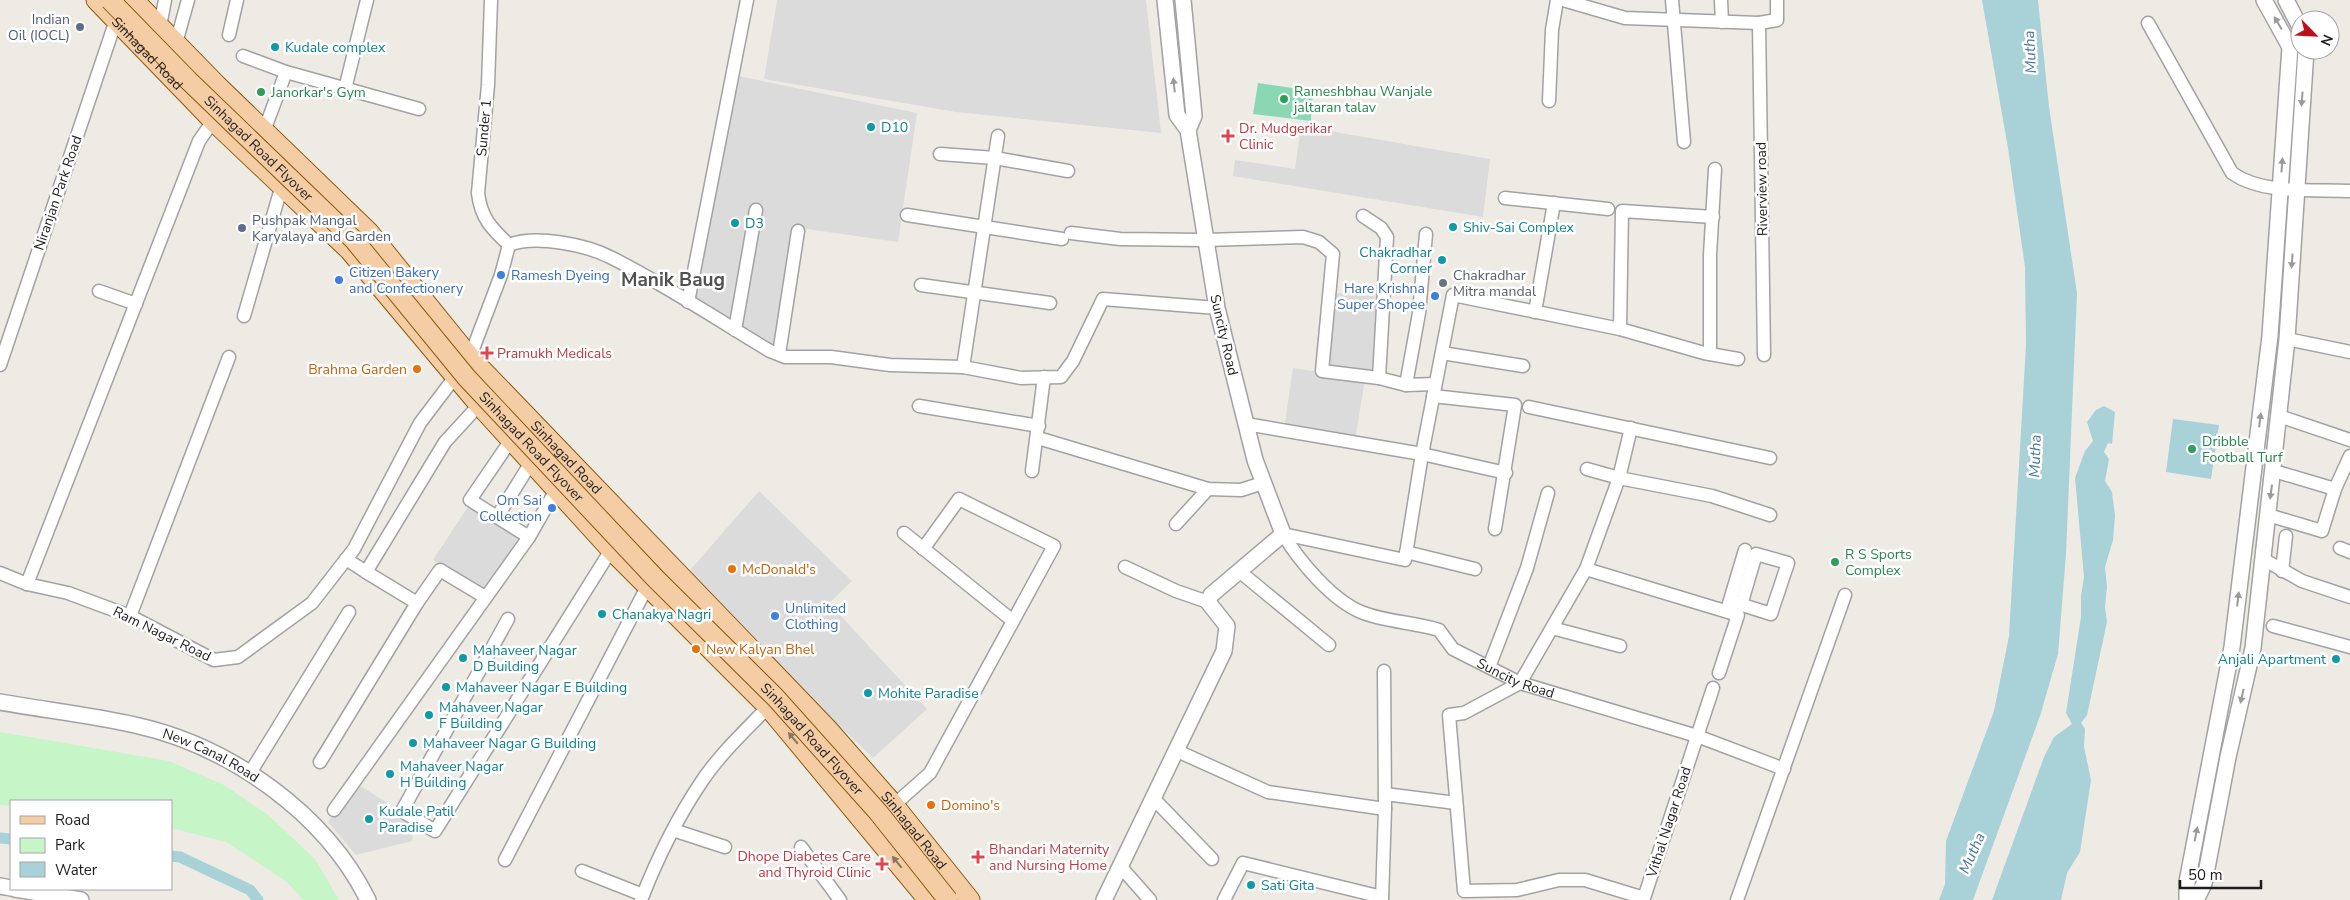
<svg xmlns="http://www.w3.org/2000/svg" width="2350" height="900" viewBox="0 0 2350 900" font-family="'Nunito Sans',sans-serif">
	<rect width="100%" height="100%" fill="#eeebe5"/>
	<g fill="#dcdbdb">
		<polygon points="777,0 1146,0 1161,133 956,112 764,79"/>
		<polygon points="738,76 917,113 898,242 793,227 775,351 692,302"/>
		<polygon points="1301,126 1490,159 1483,217 1233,176 1235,160 1295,169"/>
		<polygon points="1324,292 1381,297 1375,374 1317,369"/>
		<polygon points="1293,368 1365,379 1355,441 1284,430"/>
		<polygon points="759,491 852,581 829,603 927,709 873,758 685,576"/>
		<polygon points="475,496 525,531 485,593 433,560"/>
		<polygon points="356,783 414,820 412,841 356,855 328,822"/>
	</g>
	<polygon fill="#c6f5c7" points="0,732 169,761 224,785 268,815 315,859 339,900 303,900 286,881 226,842 171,828 171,801 11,801 11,806 0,805"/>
	<polygon fill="#8ad7b4" points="1258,83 1313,91 1311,121 1253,114"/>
	<g fill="#a9d1d8">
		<polygon points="1982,0 2038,0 2049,107 2077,293 2066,554 2058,654 2040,716 1973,900 1939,900 1945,884 1946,841 1994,711 2009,636 2026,345 2025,267 2008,148"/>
		<polygon points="2104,406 2115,412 2112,444 2108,443 2104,452 2109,459 2105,481 2112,492 2115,515 2113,540 2105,567 2107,587 2105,607 2107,622 2087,715 2081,723 2085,729 2084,747 2091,780 2080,852 2067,873 2061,900 1992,900 2044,757 2054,737 2072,724 2066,713 2081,617 2081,596 2084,577 2075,478 2085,451 2093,441 2087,422 2096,410"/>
		<polygon points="2173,419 2219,425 2211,479 2166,472"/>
	</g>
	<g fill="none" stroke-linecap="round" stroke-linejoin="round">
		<g stroke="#a9d1d8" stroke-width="11">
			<polyline points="0,838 11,839"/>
			<polyline points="171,856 180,857 250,890 258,900"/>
		</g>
		<defs>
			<g id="minor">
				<path d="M491,0L488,85L478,193C481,218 491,228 509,245"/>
				<polyline points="1563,0 1625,18 1759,23 1777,20 1777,0"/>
				<polyline points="1672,0 1684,142"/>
				<polyline points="1721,0 1722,22"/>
				<polyline points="1759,23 1764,355"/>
				<path d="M2148,23L2232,173C2263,195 2314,189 2350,191"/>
				<polyline points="160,26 165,0"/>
				<polyline points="229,35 237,0"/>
				<polyline points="176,43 188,0"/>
				<polyline points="243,56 286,72 419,109"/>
				<polyline points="345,89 367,0"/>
				<polyline points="1549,101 1552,30 1557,0"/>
				<polyline points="264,131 286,72"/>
				<polyline points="940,154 995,158 1068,171"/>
				<polyline points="1505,198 1608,209"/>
				<polyline points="907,215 1062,239"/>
				<polyline points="1363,216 1381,228 1387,237 1379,378"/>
				<polyline points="1071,233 1120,239 1205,240 1303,237 1319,242 1333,254 1322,371 1379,378 1406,385"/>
				<polyline points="1426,234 1419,313 1406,385 1435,384"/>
				<polyline points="921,285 1050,303"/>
				<polyline points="99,291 136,304"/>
				<polyline points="688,302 747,0"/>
				<polyline points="1535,312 1554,203"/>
				<polyline points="244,316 282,185"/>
				<polyline points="1620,329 1622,211 1713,217"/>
				<polyline points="735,330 756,210"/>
				<polyline points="2287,339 2350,352"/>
				<polyline points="1442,353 1523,366"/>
				<polyline points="779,354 798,231"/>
				<polyline points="1710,354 1710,255 1715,169"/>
				<polyline points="0,365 116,20"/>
				<polyline points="963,367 998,136"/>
				<polyline points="1433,396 1515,405 1495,529"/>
				<polyline points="919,406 1039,426"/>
				<polyline points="1529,407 1770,458"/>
				<polyline points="2279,416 2350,440"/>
				<polyline points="1246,424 1422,454 1506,473"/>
				<polyline points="1038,438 1208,489 1241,490 1263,483"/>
				<polyline points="511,440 470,500 529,537"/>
				<polyline points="1587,469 1619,478 1712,496 1770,515"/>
				<polyline points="1032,471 1044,377"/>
				<polyline points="2274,471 2335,489"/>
				<polyline points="2268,515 2322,531 2335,489 2350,456"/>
				<polyline points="497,517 532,461"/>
				<polyline points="1176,524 1208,489"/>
				<polyline points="904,533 1013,621"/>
				<polyline points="1283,534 1405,560 1422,454 1453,295 1620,329 1704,353 1738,359"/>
				<path id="s1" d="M1283,534C1299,561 1332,600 1361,612C1385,622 1414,622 1439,630L1453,649L1520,683L1697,736L1784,769"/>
				<polyline points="2340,548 2350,552"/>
				<polyline points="1406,552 1475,569"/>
				<polyline points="346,559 366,572"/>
				<polyline points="2263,559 2302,581 2350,597"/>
				<polyline points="1125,567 1176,591 1208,602"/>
				<polyline points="1586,569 1738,615 1719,673"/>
				<polyline points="1239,571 1329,645"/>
				<polyline points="2282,571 2286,536"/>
				<path d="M0,573L27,584L68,593L130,616L214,660L238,657L312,603L354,549L420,423L470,357L501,275L509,245C535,234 587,245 612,258C666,285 718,320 770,351L785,357H831L890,365L963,367L1021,378L1061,377L1073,361L1103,299L1217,308"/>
				<polyline points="27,584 199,141 213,121"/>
				<polyline points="1730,601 1771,614 1788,563 1756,554 1741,605"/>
				<polyline points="417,603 440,570 485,597"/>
				<polyline points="1728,607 1745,550"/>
				<polyline points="130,616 229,357"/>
				<polyline points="508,619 402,811 435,831 611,550"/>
				<polyline points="2273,626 2350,647"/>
				<polyline points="1552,628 1620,646"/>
				<polyline points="1489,667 1527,568 1548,493"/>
				<polyline points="1520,683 1464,713 1449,715 1464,891 1517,890 1559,880 1585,880 1644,898 1713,688"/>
				<polyline points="1520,683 1586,569 1619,478 1631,428"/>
				<polyline points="1175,750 1268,792 1385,809"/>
				<polyline points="320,762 417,603 366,572 445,442 479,405"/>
				<polyline points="250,773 349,612"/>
				<polyline points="1385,794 1456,803"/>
				<polyline points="1153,798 1212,859"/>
				<polyline points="894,805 930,773 1054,546 959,499 923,549"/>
				<polyline points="334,810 529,537 556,490"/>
				<polyline points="673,830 725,847"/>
				<polyline points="801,847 840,900"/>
				<polyline points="505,860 647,587"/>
				<polyline points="1120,866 1150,900"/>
				<polyline points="582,871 643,895"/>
				<path d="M641,900C657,859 677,818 702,781C720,754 745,731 768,707"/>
				<polyline points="1224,900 1243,863 1382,897"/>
				<polyline points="1382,900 1385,809 1384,671"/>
				<polyline points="1737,900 1845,595"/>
			</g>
			<g id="tertiary">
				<polyline points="1183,0 1194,116 1188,130"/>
				<polyline points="2286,0 2300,27"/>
				<path id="s2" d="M0,702C45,710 91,715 135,725C230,746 325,813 368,900"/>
				<polyline points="0,886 11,888"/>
				<polyline points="15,889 81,900"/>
				<polyline points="1104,900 1224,651 1227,626 1208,602 1211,595 1283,534 1255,460 1217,308 1188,130 1177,115 1165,0"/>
				<polyline points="2187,900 2187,882 2232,647 2270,336 2290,47 2264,0"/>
				<polyline points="2196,900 2204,884 2228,757 2253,648 2287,339 2306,50"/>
			</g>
			<g id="primary">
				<path id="s3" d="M96,0L213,121L349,250L479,405L611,550L768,707L928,900"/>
				<path id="s4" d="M134,0L217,85L369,232L470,357L827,728L890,800L970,900"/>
			</g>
		</defs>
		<use href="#minor" stroke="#a2a2a2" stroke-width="15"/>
		<use href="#tertiary" stroke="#a2a2a2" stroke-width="18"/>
		<use href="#primary" stroke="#8b590d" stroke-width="21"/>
		<use href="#minor" stroke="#fff" stroke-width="12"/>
		<use href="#tertiary" stroke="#fff" stroke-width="15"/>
		<use href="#primary" stroke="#f4cda5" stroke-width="19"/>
		<defs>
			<g id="primary-bridge">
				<path id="s5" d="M110,0L188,80L354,240L467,378L655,578L775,697L878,812L948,900"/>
			</g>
		</defs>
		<use href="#primary-bridge" stroke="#8b590d" stroke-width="21" stroke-linecap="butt"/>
		<use href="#primary-bridge" stroke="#f4cda5" stroke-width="19"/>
	</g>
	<defs><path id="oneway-solid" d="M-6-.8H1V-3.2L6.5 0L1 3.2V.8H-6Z" transform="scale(1.25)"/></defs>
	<g fill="#9a9a9a">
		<use href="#oneway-solid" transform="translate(2278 23) rotate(-121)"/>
		<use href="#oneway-solid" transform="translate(1174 85) rotate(-96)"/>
		<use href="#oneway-solid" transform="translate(2302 99) rotate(94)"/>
		<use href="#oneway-solid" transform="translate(2282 165) rotate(-86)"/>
		<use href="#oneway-solid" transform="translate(2292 261) rotate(94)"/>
		<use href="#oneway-solid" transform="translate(2260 420) rotate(-83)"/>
		<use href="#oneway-solid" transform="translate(2271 492) rotate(98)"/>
		<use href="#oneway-solid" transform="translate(2238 599) rotate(-83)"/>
		<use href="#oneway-solid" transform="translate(2242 696) rotate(103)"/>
		<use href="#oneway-solid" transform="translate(2196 834) rotate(-79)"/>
	</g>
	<g fill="#897662">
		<use href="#oneway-solid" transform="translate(793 738) rotate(-130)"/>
		<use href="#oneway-solid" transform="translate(897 862) rotate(-129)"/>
	</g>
	<g fill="#5c6f8a" stroke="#fff" stroke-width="2">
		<circle cx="80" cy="27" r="5"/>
		<circle cx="242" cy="228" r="5"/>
	</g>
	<g fill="#0f9aa8" stroke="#fff" stroke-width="2">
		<circle cx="275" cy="47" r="5"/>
		<circle cx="871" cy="127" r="5"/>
		<circle cx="735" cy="223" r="5"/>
		<circle cx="1453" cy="227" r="5"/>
		<circle cx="1442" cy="260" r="5"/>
		<circle cx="602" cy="614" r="5"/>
		<circle cx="463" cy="658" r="5"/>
		<circle cx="2336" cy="659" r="5"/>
		<circle cx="446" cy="687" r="5"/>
		<circle cx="868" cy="693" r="5"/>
		<circle cx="429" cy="715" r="5"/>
		<circle cx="413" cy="743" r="5"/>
		<circle cx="390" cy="774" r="5"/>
		<circle cx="369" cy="819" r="5"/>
		<circle cx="1251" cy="885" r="5"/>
	</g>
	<g fill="#2e9e5b" stroke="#fff" stroke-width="2">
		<circle cx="261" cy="92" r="5"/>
		<circle cx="1284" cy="99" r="5"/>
		<circle cx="2192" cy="449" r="5"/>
		<circle cx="1835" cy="562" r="5"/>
	</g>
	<g fill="#e0444e" stroke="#fff" stroke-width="2">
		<path d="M1225.5 128.5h5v5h5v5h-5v5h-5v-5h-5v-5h5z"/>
		<path d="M484.5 345.5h5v5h5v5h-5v5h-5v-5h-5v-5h5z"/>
		<path d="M975.5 849.5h5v5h5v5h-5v5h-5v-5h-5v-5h5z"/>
		<path d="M879.5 856.5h5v5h5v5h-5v5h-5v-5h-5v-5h5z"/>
	</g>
	<g fill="#3f7fe0" stroke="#fff" stroke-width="2">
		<circle cx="501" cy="275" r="5"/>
		<circle cx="339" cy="280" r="5"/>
		<circle cx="1435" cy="296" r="5"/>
		<circle cx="552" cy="508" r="5"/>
		<circle cx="775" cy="616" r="5"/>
	</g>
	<circle fill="#6b7280" stroke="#fff" stroke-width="2" cx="1443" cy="283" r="5"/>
	<g fill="#e8710a" stroke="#fff" stroke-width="2">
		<circle cx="417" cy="369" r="5"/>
		<circle cx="732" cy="569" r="5"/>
		<circle cx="696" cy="649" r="5"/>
		<circle cx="931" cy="805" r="5"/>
	</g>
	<g text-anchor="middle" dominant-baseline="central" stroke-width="5" stroke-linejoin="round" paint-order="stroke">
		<g font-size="14" fill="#4e5e75" stroke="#fff" text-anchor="end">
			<text x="70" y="19">Indian<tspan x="70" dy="16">Oil (IOCL)</tspan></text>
			<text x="252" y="220" text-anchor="start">Pushpak Mangal<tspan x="252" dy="16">Karyalaya and Garden</tspan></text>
		</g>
		<g font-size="14" fill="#0d838f" stroke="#fff" text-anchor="start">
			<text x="285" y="47">Kudale complex</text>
			<text x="881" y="127">D10</text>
			<text x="745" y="223">D3</text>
			<text x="1463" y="227">Shiv-Sai Complex</text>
			<text x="1432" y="252" text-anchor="end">Chakradhar<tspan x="1432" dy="16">Corner</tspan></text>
			<text x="612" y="614">Chanakya Nagri</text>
			<text x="473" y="650">Mahaveer Nagar<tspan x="473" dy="16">D Building</tspan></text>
			<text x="2326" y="659" text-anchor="end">Anjali Apartment</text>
			<text x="456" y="687">Mahaveer Nagar E Building</text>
			<text x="878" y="693">Mohite Paradise</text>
			<text x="439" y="707">Mahaveer Nagar<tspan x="439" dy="16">F Building</tspan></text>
			<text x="423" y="743">Mahaveer Nagar G Building</text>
			<text x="400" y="766">Mahaveer Nagar<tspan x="400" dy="16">H Building</tspan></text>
			<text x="379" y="811">Kudale Patil<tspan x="379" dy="16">Paradise</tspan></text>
			<text x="1261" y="885">Sati Gita</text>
		</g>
		<g font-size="14" fill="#1e1e1e" stroke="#fff">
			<text stroke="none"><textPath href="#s3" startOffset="74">Sinhagad Road</textPath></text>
			<text transform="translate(484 128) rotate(-85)">Sunder 1</text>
			<text stroke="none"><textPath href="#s5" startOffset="210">Sinhagad Road Flyover</textPath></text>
			<text transform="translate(1762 189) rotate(-91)">Riverview road</text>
			<text transform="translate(58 193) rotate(-71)">Niranjan Park Road</text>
			<text transform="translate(1224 335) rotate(77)">Suncity Road</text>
			<text stroke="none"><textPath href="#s5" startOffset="615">Sinhagad Road Flyover</textPath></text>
			<text stroke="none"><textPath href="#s4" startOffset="630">Sinhagad Road</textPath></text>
			<text transform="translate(162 634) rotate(26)">Ram Nagar Road</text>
			<text stroke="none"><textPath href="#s1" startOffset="285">Suncity Road</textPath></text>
			<text stroke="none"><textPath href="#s5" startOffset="1020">Sinhagad Road Flyover</textPath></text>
			<text stroke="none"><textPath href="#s2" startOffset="219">New Canal Road</textPath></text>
			<text transform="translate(1669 822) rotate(-72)">Vithal Nagar Road</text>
			<text stroke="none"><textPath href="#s4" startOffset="1140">Sinhagad Road</textPath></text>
		</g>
		<g font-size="14" fill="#27864d" stroke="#fff" text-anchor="start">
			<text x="1294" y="91">Rameshbhau Wanjale<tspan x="1294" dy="16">jaltaran talav</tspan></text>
			<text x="271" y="92">Janorkar's Gym</text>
			<text x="2202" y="441">Dribble<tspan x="2202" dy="16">Football Turf</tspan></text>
			<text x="1845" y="554">R S Sports<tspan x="1845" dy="16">Complex</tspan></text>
		</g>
		<g font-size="14" fill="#be3a42" stroke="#fff" text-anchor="start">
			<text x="1239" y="128">Dr. Mudgerikar<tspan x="1239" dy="16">Clinic</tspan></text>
			<text x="497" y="353">Pramukh Medicals</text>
			<text x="989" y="849">Bhandari Maternity<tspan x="989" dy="16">and Nursing Home</tspan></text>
			<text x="871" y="856" text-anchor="end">Dhope Diabetes Care<tspan x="871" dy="16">and Thyroid Clinic</tspan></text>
		</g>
		<g font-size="14" fill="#366cbe" stroke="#fff" text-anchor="start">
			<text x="349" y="272">Citizen Bakery<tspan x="349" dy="16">and Confectionery</tspan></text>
			<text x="511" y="275">Ramesh Dyeing</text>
			<text x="1425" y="288" text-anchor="end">Hare Krishna<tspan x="1425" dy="16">Super Shopee</tspan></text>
			<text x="542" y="500" text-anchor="end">Om Sai<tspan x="542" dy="16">Collection</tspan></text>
			<text x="785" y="608">Unlimited<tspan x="785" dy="16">Clothing</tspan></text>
		</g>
		<g font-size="14" fill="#5b616d" stroke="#fff" text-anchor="start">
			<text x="1453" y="275">Chakradhar<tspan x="1453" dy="16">Mitra mandal</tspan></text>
		</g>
		<g font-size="14" fill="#c56008" stroke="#fff" text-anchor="start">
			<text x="407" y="369" text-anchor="end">Brahma Garden</text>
			<text x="742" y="569">McDonald's</text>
			<text x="706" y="649">New Kalyan Bhel</text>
			<text x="941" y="805">Domino's</text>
		</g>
		<g font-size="15" font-style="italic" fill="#4c7797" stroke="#fff">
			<text transform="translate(2030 52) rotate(-93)">Mutha</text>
			<text transform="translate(2035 456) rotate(-88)">Mutha</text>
			<text transform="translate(1972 853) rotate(-66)">Mutha</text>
		</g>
		<g font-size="19" font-weight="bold" fill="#515151" stroke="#fff">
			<text x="673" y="280">Manik Baug</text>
		</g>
	</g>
	<rect x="10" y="800" width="162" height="90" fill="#ffffff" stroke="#a5a5a5"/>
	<rect x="20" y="816" width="25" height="8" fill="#f4cda5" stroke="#a5a5a5"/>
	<text x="55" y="825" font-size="15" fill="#1e1e1e">Road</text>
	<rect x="20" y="838" width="25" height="15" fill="#c6f5c7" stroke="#a5a5a5"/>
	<text x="55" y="850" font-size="15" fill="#1e1e1e">Park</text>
	<rect x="20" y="862" width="25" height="15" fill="#a9d1d8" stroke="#a5a5a5"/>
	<text x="55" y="875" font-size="15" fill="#1e1e1e">Water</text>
	<g transform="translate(2315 35) rotate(114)"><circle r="24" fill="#ffffff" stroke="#a5a5a5"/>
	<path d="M0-4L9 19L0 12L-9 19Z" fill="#bb111c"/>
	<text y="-8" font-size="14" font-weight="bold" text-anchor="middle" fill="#1e1e1e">N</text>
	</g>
	<path d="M2180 880v8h81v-8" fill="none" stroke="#1e1e1e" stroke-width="2.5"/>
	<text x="2188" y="880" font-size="15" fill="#1e1e1e" stroke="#ffffff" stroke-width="4" paint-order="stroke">50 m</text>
</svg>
